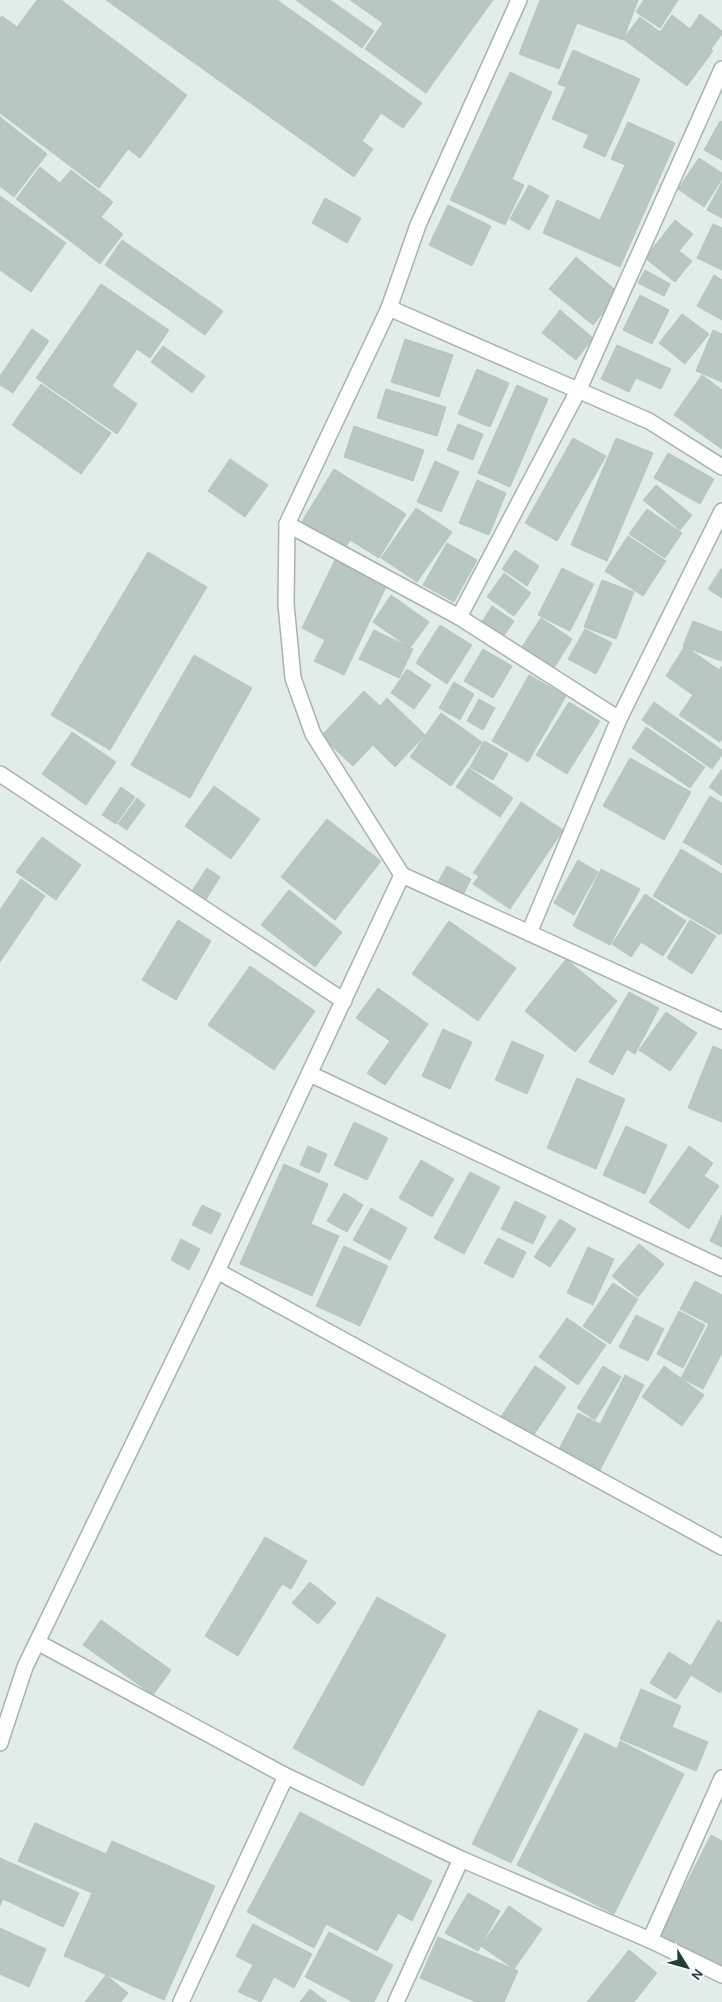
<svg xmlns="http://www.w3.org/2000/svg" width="722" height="2002" viewBox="0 0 722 2002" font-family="Karla,sans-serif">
	<rect width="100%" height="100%" fill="#e2ece8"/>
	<g fill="#b8c7c2" stroke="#b5c6c0">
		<polygon points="37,0 61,0 187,95 140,158 128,149 99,188 0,113 0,18 2,16 17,27"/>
		<polygon points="106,0 277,0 422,103 403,128 381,113 362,141 373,149 354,177"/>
		<polygon points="296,0 330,0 374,31 362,48"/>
		<polygon points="350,0 493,0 426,93 365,49 383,23"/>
		<polygon points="540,0 638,0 623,40 577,23 559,69 519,54"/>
		<polygon points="644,0 678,0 660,28 636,12"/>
		<polygon points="700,14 722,31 722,34 711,49 713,51 687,86 623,39 640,17 660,32 672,15 690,29"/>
		<polygon points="573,50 640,79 605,157 583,147 589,135 552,119 566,87 558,84"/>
		<polygon points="510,72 552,92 512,179 524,185 505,225 450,200"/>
		<polygon points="0,117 47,154 14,197 0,186"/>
		<polygon points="720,121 722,122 722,160 704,150"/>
		<polygon points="628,122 675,143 620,267 543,233 557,200 600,220 625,165 611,159"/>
		<polygon points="699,158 722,173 722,179 704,207 678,189"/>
		<polygon points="40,167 60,183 71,170 113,202 101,217 123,234 100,264 16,199"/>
		<polygon points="722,182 722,218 707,210"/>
		<polygon points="529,185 549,196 529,230 510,219"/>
		<polygon points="0,196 66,243 31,292 0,270"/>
		<polygon points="325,198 361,218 347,243 312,223"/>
		<polygon points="448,205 491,226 472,266 429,245"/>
		<polygon points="675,220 693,234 679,251 692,261 675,282 645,258"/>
		<polygon points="713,224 722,228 722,270 697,258"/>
		<polygon points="122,240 223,311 205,335 105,265"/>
		<polygon points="576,257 619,293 593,325 549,289"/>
		<polygon points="645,270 670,284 664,296 638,283"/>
		<polygon points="714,275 722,280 722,320 697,306"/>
		<polygon points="101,284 169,330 150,358 137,349 112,386 137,404 117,434 36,378"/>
		<polygon points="640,295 669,310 652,344 623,330"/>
		<polygon points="560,310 593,338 576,360 542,333"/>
		<polygon points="682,314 709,334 685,364 659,343"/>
		<polygon points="32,329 49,341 13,393 0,385 0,376"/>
		<polygon points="713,330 722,334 722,382 696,371"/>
		<polygon points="405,339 453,355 439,397 391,382"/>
		<polygon points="617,345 671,369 661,389 636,378 629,392 601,379"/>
		<polygon points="163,346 205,376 192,393 151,362"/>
		<polygon points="477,369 509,383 490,427 458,414"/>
		<polygon points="702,375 722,390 722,449 674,415"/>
		<polygon points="41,384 111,433 81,474 12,425"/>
		<polygon points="517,385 548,399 510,487 478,473"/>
		<polygon points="386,389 446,407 437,436 377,418"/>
		<polygon points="458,424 483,434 473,460 447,450"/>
		<polygon points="354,426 424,450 413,481 344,457"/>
		<polygon points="573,438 606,456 557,541 525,523"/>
		<polygon points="616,438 653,453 607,561 571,545"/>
		<polygon points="668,453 714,479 700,504 654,478"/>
		<polygon points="230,459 268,485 245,517 208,491"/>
		<polygon points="435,461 459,472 441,512 417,502"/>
		<polygon points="334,469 406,514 379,558 350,540 344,550 301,523"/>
		<polygon points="477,480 506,493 489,535 459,523"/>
		<polygon points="656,485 692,515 680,530 643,500"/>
		<polygon points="416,508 452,532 417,582 381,558"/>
		<polygon points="647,509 682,533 665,558 629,534"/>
		<polygon points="628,536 666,561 643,596 605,571"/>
		<polygon points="447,543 477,560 454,602 423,585"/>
		<polygon points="515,550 539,566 527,586 502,569"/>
		<polygon points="148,552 207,587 110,750 51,715"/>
		<polygon points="335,560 387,585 344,675 314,661 325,640 302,628"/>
		<polygon points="562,568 594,584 570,631 538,615"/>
		<polygon points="721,569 722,569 722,598 708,589"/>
		<polygon points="504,573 531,593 514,616 487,597"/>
		<polygon points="602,580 634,592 616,639 584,627"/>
		<polygon points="391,595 429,622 410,648 373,622"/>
		<polygon points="492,606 514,621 503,637 481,623"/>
		<polygon points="541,618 572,639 554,668 522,647"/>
		<polygon points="693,621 722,632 721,661 683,646"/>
		<polygon points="440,625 472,645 447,684 416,663"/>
		<polygon points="585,629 612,643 596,674 568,659"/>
		<polygon points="374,630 413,649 399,678 359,659"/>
		<polygon points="685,646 719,670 722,666 722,739 720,742 679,715 693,695 666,676"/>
		<polygon points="483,649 512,666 493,698 464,681"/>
		<polygon points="194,655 252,688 190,798 131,765"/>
		<polygon points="407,669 431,685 414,709 391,693"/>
		<polygon points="529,675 566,696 528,762 492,741"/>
		<polygon points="454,682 474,694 460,720 439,708"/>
		<polygon points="364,691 380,706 387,698 425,735 395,767 373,745 353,766 321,736"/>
		<polygon points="479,699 495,708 483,730 467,721"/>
		<polygon points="569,702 600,721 567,774 536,755"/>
		<polygon points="654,702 722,750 722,755 712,769 642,720"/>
		<polygon points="441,713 482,742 451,786 410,757"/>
		<polygon points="646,727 705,767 690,788 632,748"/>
		<polygon points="72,732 116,762 86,805 42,774"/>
		<polygon points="484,741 508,754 493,780 470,767"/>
		<polygon points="630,758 691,792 664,840 603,806"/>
		<polygon points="469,768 513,798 500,817 456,787"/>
		<polygon points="722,769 722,796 709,787"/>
		<polygon points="214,786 260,819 231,859 185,826"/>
		<polygon points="121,787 135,797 116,824 102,815"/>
		<polygon points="710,796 722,803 722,865 683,842"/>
		<polygon points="137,798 145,805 127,830 118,824"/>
		<polygon points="521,802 563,830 510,909 473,884 479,876 473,873"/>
		<polygon points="327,819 381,861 335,920 281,877"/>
		<polygon points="42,837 81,865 56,900 16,872"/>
		<polygon points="681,849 722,874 722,932 720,935 653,896"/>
		<polygon points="578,860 598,872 574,915 554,903"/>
		<polygon points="447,866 471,879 462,897 437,884"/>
		<polygon points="207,868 220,877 202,906 188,897"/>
		<polygon points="601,869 640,889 610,945 573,926"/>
		<polygon points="21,879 45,896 0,962 0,910"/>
		<polygon points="289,890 342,932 315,967 261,925"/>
		<polygon points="645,894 686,921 663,956 641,942 631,957 612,944"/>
		<polygon points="178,920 211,941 176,1000 142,980"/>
		<polygon points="690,920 716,936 692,974 667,958"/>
		<polygon points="449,921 516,968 478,1021 412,974"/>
		<polygon points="566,959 617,1001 575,1052 525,1011"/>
		<polygon points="250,966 315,1011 274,1070 208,1025"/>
		<polygon points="378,988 428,1024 385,1085 367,1073 390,1041 356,1018"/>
		<polygon points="629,992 659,1008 635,1054 627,1049 613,1075 589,1062"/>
		<polygon points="666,1012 697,1033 670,1071 639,1050"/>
		<polygon points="443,1029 472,1042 450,1089 422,1076"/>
		<polygon points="512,1041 544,1055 527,1094 495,1080"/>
		<polygon points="713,1046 722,1050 722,1122 688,1108"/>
		<polygon points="577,1078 625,1099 596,1169 547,1148"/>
		<polygon points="354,1122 388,1138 367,1180 334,1165"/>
		<polygon points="626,1126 667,1145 645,1194 603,1175"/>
		<polygon points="308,1146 327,1154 319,1173 300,1165"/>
		<polygon points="689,1146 713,1163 704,1176 719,1186 689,1229 649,1202"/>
		<polygon points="421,1160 454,1179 432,1217 399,1198"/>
		<polygon points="284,1164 328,1184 311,1224 339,1236 312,1296 240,1264"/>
		<polygon points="470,1172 500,1187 464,1254 434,1238"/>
		<polygon points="344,1193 363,1205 347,1232 327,1221"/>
		<polygon points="515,1201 546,1216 533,1244 501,1229"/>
		<polygon points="202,1205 221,1214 211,1234 192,1225"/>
		<polygon points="371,1208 407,1228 390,1260 353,1240"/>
		<polygon points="722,1215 722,1247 710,1241"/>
		<polygon points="560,1219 576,1229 550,1267 534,1257"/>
		<polygon points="498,1238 526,1252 513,1278 484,1263"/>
		<polygon points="181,1239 200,1249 189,1270 171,1260"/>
		<polygon points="639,1244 664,1264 638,1297 612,1276"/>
		<polygon points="344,1246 388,1266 360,1326 316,1306"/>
		<polygon points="588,1247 614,1259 593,1305 567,1293"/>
		<polygon points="695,1281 722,1295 722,1353 703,1389 681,1378 709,1324 680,1309"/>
		<polygon points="613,1283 638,1299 610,1344 583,1326"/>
		<polygon points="679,1311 705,1325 683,1368 657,1354"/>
		<polygon points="636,1315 664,1329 648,1361 619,1347"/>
		<polygon points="567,1318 606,1345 578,1385 539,1357"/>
		<polygon points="535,1366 566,1387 531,1439 500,1418"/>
		<polygon points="603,1366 621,1377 595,1420 577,1408"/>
		<polygon points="664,1366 704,1395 682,1426 642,1397"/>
		<polygon points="625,1375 644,1385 600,1470 559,1449 578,1413 600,1424"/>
		<polygon points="265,1537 307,1561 291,1589 282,1584 238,1656 205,1636"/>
		<polygon points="310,1582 336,1603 318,1624 292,1603"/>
		<polygon points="377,1597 446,1635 363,1786 293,1748"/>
		<polygon points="101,1620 171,1670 153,1695 83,1645"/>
		<polygon points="718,1620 722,1623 722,1689 720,1693 691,1675 676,1699 650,1683 669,1652 691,1666"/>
		<polygon points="641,1689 681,1706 672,1727 708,1742 696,1771 620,1739"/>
		<polygon points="539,1710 578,1729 511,1863 472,1844"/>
		<polygon points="585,1733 617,1749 620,1741 684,1774 614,1914 517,1865"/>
		<polygon points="300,1812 432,1881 412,1921 398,1913 377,1951 326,1924 314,1948 247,1912"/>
		<polygon points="35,1823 106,1854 112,1841 215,1886 164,2000 64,1956 92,1893 18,1861"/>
		<polygon points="711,1835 722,1841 722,1967 660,1935"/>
		<polygon points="0,1858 79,1893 63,1927 3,1899 0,1906"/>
		<polygon points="468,1893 500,1911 478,1951 445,1933"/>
		<polygon points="509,1906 542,1929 514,1969 481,1946"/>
		<polygon points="253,1924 312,1954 294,1988 274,1977 261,2002 238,1992 253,1965 236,1956"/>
		<polygon points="0,1928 46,1949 29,1987 0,1974"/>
		<polygon points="329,1932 393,1965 374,2002 353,2002 305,1977"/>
		<polygon points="438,1937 518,1971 504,2002 476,2002 420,1978"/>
		<polygon points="629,1950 657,1973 634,2002 587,2002"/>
		<polygon points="106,1975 128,1993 121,2002 85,2002"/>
		<polygon points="310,1989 327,2002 300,2002"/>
	</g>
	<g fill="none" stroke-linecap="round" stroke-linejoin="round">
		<defs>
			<g id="minor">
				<polyline points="389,308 649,421 722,467"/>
				<polyline points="287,524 459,617 579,389 722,69"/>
				<polyline points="459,617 619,719"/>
				<polyline points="0,774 344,1001"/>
				<polyline points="402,875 722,1021"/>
				<polyline points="529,933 619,719 722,511"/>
				<polyline points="310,1074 722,1268"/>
				<polyline points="217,1271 722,1547"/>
				<polyline points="37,1642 286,1776 461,1859 650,1940 722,1778"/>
				<polyline points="650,1940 722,1975"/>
				<polyline points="181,2002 286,1776"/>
				<polyline points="396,2002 461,1859"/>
			</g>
			<polyline id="tertiary" points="0,1743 25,1667 217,1271 402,875 313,734 293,678 286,604 287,524 389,308 418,225 519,0"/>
		</defs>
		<use href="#minor" stroke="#a5b4b0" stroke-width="18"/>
		<use href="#tertiary" stroke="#a5b4b0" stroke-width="18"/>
		<use href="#minor" stroke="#fff" stroke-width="15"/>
		<use href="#tertiary" stroke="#fff" stroke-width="15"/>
	</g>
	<g transform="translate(687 1967) rotate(127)" stroke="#f3f9f6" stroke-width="4" paint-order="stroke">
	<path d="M0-4L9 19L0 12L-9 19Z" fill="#233d38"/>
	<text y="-8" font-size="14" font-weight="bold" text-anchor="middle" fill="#233d38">N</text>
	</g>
</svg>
